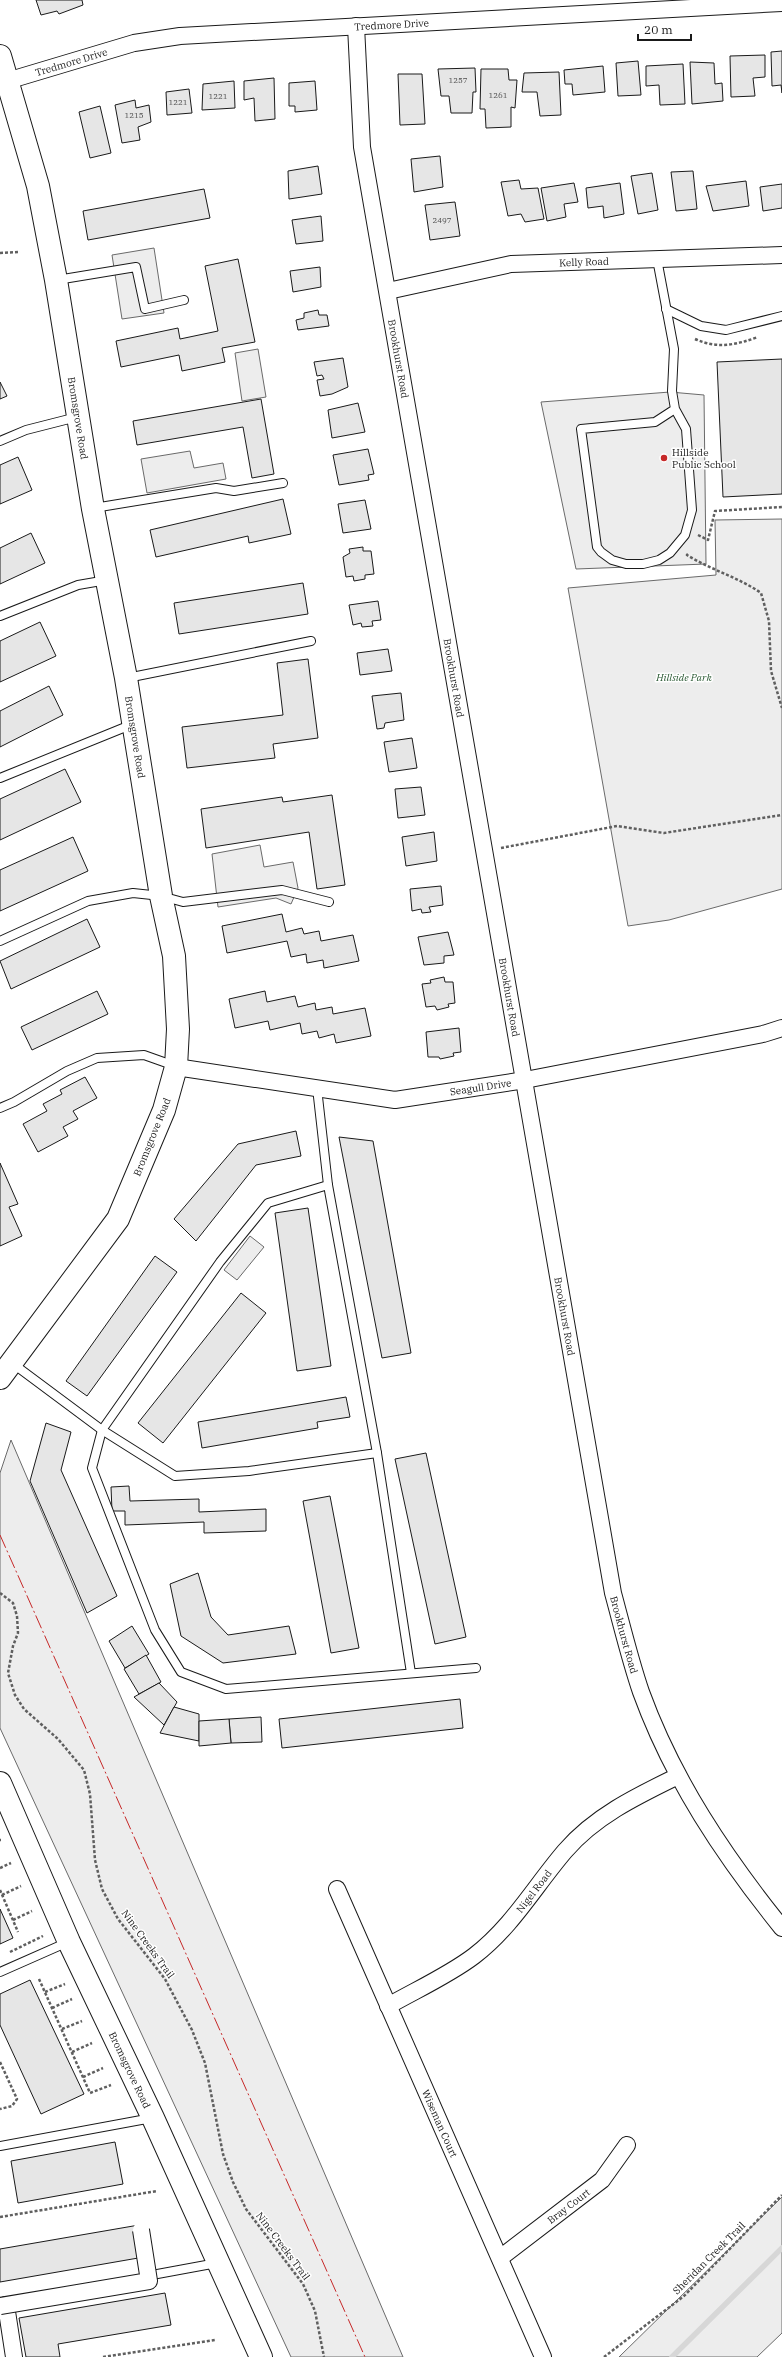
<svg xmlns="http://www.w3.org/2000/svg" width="782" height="2357" viewBox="0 0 782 2357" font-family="'IBM Plex Serif',serif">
	<rect width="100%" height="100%" fill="#fff"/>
	<g fill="#ededed" stroke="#6a6a6a">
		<polygon points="154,248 164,313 122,319 112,255"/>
		<polygon points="258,349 266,397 242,401 235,353"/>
		<polygon points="670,392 704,395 706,564 576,569 541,402"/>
		<polygon points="190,451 194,468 223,463 226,479 147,493 141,459"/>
		<polygon points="782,519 782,889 669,920 628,926 568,588 716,575 715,520"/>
		<polygon points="260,845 264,867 293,862 298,888 291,904 276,898 218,907 212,854"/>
		<polygon points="250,1236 264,1247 237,1280 224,1270"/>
		<polygon points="11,1440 403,2357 291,2357 0,1728 0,1473"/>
		<polygon points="782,2197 782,2333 757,2357 619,2357"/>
	</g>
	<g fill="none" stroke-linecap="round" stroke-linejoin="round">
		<polyline stroke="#d7d7d7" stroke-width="5.5" points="672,2357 782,2248"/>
	</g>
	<g fill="#e6e6e6" stroke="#1a1a1a">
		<polygon points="36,0 82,0 83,5 59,14 57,11 41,15"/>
		<polygon points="782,51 782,93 781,85 772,86 771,52"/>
		<polygon points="765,55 765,77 753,78 755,96 731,97 730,56"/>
		<polygon points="638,61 641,95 618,96 616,63"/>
		<polygon points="690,62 714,63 715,84 722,83 723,101 692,104"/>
		<polygon points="683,64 685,104 660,105 659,85 646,86 646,66"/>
		<polygon points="603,66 605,92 573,95 572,84 565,84 564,70"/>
		<polygon points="475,68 476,92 473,92 472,113 451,113 449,96 441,96 438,69"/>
		<polygon points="481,69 508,69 509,80 517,80 515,108 511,107 511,127 486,128 485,109 480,109"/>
		<polygon points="559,72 561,115 540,116 537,92 522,92 524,73"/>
		<polygon points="398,74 422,74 425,124 400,125"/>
		<polygon points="274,78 275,119 255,121 254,98 244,100 244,81"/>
		<polygon points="234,81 235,108 202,110 203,84"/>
		<polygon points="315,81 317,110 295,112 295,106 289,106 289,83"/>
		<polygon points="189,89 192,113 167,115 166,92"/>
		<polygon points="135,100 136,108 149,105 151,122 138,127 140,140 122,143 115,105"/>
		<polygon points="100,106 111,153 90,158 79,112"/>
		<polygon points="440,156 443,187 414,192 411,159"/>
		<polygon points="318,166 322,194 289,199 288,171"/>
		<polygon points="693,171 697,209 676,211 671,172"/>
		<polygon points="652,173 658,210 638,214 631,176"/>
		<polygon points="519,180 521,189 538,188 544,219 525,222 521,214 508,216 501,182"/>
		<polygon points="746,181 749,206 713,211 706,186"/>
		<polygon points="574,183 578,202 564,204 566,217 547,221 541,188"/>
		<polygon points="620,183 624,214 604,218 603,206 588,208 586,188"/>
		<polygon points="782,184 782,208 763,211 760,187"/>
		<polygon points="204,189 210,218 88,240 83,211"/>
		<polygon points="455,202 460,236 430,240 425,205"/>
		<polygon points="321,216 323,241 296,244 292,220"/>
		<polygon points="238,259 255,342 222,348 225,362 182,371 179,355 121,367 116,341 178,328 180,339 218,331 205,266"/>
		<polygon points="320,267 321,287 293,292 290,271"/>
		<polygon points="318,310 319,315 327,315 329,326 298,330 296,320 304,318 304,313"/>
		<polygon points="343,358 348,387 332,394 320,396 317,380 324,379 322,375 317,376 314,362"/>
		<polygon points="782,359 782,494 723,497 717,362"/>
		<polygon points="0,382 7,396 0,399"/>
		<polygon points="261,399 274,474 252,478 243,427 137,445 133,421"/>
		<polygon points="358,403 365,432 332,438 328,410"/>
		<polygon points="368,449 374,474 368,475 369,480 339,485 333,455"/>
		<polygon points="18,457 32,490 0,504 0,465"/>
		<polygon points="283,499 291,534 249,543 248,536 156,557 150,530"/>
		<polygon points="365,500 371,529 343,533 338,504"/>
		<polygon points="31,533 45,563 0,584 0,548"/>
		<polygon points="363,547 363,551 371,551 374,574 365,575 365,579 354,581 353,576 346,577 343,557 350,553 349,549"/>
		<polygon points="303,583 308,614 179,634 174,603"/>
		<polygon points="378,601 381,620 372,621 373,626 362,627 361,623 353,625 349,605"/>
		<polygon points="40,622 56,656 0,682 0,641"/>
		<polygon points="388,649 392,671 360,675 357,653"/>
		<polygon points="308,659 318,738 273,744 275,758 187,768 182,727 283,715 277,663"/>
		<polygon points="49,686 63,715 0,747 0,711"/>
		<polygon points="401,693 404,720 385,723 384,728 377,729 372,696"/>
		<polygon points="412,738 417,768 389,772 384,742"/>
		<polygon points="65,769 81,802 0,840 0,799"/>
		<polygon points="421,787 425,815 398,818 395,789"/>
		<polygon points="332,795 345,885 317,889 309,832 206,848 201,809 282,797 283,802"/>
		<polygon points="434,832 437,861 406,866 402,837"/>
		<polygon points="73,837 88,871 0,911 0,870"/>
		<polygon points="441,886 443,905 429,907 431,912 422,913 421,909 412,911 410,889"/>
		<polygon points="282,914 286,932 302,928 304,934 319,931 321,941 353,935 359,961 324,968 323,960 307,963 306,954 291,957 287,941 227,953 222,926"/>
		<polygon points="87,919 100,947 11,989 0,961"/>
		<polygon points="448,932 454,955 444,956 444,963 424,965 418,937"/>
		<polygon points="444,977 445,982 453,982 455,1003 448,1004 449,1007 437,1010 435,1006 426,1007 422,984 431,983 430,980"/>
		<polygon points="97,991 108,1014 32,1050 21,1027"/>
		<polygon points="265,991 267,1002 295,996 298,1007 315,1003 316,1010 332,1007 333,1014 365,1008 371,1036 336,1043 334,1034 319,1038 317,1031 302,1034 300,1023 270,1030 268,1021 235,1028 229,999"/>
		<polygon points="459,1028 461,1052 453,1053 454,1056 440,1059 439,1057 428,1057 426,1032"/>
		<polygon points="85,1077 97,1098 73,1111 78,1119 63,1127 68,1136 38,1152 23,1124 47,1111 43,1104 62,1094 60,1090"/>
		<polygon points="296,1131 301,1156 256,1165 196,1241 174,1219 238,1144"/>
		<polygon points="339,1137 373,1141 411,1353 382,1358"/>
		<polygon points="0,1163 18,1204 9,1207 22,1236 0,1246"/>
		<polygon points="308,1208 331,1366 297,1371 275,1213"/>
		<polygon points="155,1256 177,1272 87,1396 66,1381"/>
		<polygon points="241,1293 266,1313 163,1443 138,1423"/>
		<polygon points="346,1397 350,1417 317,1422 318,1428 202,1448 198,1422"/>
		<polygon points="46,1423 71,1432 61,1470 117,1596 87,1613 30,1481"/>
		<polygon points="426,1453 466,1637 435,1644 395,1459"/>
		<polygon points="129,1486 130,1501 199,1499 199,1512 266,1509 266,1531 204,1533 204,1522 125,1525 125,1511 112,1511 111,1487"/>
		<polygon points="330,1496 359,1648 331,1653 303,1501"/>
		<polygon points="198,1573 211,1617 228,1635 289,1626 296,1654 223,1663 181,1636 170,1584"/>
		<polygon points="132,1626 149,1654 125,1668 109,1641"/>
		<polygon points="146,1655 161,1682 139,1694 124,1669"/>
		<polygon points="159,1683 177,1702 164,1725 134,1697"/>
		<polygon points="460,1699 463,1728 282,1748 279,1719"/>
		<polygon points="174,1707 199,1714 199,1741 160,1733"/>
		<polygon points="261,1717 262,1742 231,1743 229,1719"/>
		<polygon points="229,1719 231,1743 199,1746 199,1721"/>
		<polygon points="0,1909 13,1938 0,1944"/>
		<polygon points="30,1980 84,2094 41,2114 0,2025 0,1994"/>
		<polygon points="115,2142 123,2184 18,2203 11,2161"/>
		<polygon points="139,2225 144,2257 0,2282 0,2249"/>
		<polygon points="165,2293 171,2325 58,2344 60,2357 26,2357 19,2318"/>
	</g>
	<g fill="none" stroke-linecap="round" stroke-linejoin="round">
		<defs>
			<g id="lane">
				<polyline points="657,259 674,349 672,391 675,409 686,429 692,510 685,535 670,553 659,560 643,564 626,564 612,560 601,552 597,547 581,429 655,422 675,409"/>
				<polyline points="57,280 136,267 145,309 184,300"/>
				<polyline points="666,309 701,326 726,330 782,316"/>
				<polyline points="0,441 26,430 77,417"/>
				<polyline points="94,508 216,488 234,491 283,483"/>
				<polyline points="0,616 78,585 107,580"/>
				<polyline points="127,678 311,641"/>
				<polyline points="0,778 133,724"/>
				<polyline points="0,941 88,901 133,893 161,896 183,902 282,890 329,902"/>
				<polyline points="0,1108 14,1102 67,1071 97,1058 144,1055 175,1066"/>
				<polyline points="328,1185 268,1203 220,1262 102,1430 92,1468 155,1630 181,1672 226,1689 476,1668"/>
				<polyline points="12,1363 102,1430 175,1476 249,1471 377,1453 328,1185 317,1088"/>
				<polyline points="377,1453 411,1673"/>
				<polyline points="0,1972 68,1942"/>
				<polyline points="0,2146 152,2118"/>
				<polyline points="152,2275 217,2263"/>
			</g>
			<g id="street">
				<path id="s1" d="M356,26L362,147L613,1593C622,1626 630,1660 641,1692C673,1780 724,1856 782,1928"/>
				<path id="s2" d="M7,81L134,43L180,36L782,3"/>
				<path id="s3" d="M388,291L511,264L782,255"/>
				<path id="s4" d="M176,1067L395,1100L525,1080L763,1034L782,1028"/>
				<path id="s5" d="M337,1889L543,2357"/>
				<path id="s6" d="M388,2006C416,1990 449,1975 474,1956C512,1927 535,1886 565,1851C595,1816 637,1796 678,1776"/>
				<path id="s7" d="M500,2258L602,2180L627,2145"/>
				<polyline points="6,2305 14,2357"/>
			</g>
			<g id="secondary">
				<path id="s8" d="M0,56L38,186L56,280L93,509L126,678L161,896L174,956L178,1029L176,1067L164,1110L118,1219L0,1378"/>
				<path id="s9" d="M0,1783L69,1942L153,2118L261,2357"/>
			</g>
		</defs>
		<use href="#lane" stroke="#1a1a1a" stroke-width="10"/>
		<use href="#street" stroke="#1a1a1a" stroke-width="18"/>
		<use href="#secondary" stroke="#1a1a1a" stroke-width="24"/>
		<g stroke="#5f5f5f" stroke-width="2.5" stroke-dasharray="3 2" stroke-linecap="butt">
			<polyline points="0,253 20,252"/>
			<path d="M695,339C717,349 736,345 758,337"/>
			<polyline points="698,535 708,540 715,511 782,507"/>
			<path d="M688,554L687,555C711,570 738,577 761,593L769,621L771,671L782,708"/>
			<polyline points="501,848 617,826 664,833 782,815"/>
			<polyline points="0,1593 13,1603 17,1616 18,1633 13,1646 8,1673 15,1695 24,1709 58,1739 84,1770 90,1794 95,1860 102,1889 118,1919 165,1979 192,2030 205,2063 223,2154 233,2182 246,2209 303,2284 315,2311 324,2357"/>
			<polyline points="0,1840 1,1840"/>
			<polyline points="0,1868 11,1863"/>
			<polyline points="0,1890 18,1932"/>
			<polyline points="2,1895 21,1886"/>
			<polyline points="13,1920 32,1911"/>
			<polyline points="10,1952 43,1936"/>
			<polyline points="39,1979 90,2093 111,2085"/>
			<polyline points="45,1992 65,1984"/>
			<polyline points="52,2008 72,1999"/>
			<polyline points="62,2029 82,2021"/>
			<polyline points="72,2052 92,2043"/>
			<polyline points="0,2062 17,2099 12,2106 0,2109"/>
			<polyline points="83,2077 103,2068"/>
			<polyline points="0,2217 157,2191"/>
			<polyline points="103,2357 215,2340"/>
			<polyline points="604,2357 684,2296 782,2195"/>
		</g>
		<use href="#lane" stroke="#fff" stroke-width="8"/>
		<use href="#street" stroke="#fff" stroke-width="16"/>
		<use href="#secondary" stroke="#fff" stroke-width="22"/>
		<defs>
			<polyline id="street-bridge" points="0,2306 149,2281 141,2230"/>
		</defs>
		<use href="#street-bridge" stroke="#1a1a1a" stroke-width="18" stroke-linecap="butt"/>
		<use href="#street-bridge" stroke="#fff" stroke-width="16"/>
		<polyline stroke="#c62828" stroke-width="1" stroke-dasharray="14 3 2 3" stroke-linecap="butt" points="0,1535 365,2357"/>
	</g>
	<circle fill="#c62828" stroke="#fff" stroke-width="1.5" cx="664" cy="458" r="4"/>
	<g text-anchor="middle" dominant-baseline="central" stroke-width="3" stroke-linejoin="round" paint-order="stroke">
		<g font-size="8" fill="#4d4d4d">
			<text x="458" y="80">1257</text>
			<text x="498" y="95">1261</text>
			<text x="218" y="96">1221</text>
			<text x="178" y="102">1221</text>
			<text x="134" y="115">1215</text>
			<text x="442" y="220">2497</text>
		</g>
		<g font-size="10" fill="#1a1a1a" stroke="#fff">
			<text stroke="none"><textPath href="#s2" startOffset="391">Tredmore Drive</textPath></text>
			<text stroke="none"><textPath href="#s2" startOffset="67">Tredmore Drive</textPath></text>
			<text stroke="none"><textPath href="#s3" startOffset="199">Kelly Road</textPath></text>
			<text stroke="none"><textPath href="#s1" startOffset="336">Brookhurst Road</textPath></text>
			<text stroke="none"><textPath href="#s8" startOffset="371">Bromsgrove Road</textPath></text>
			<text stroke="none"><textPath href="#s1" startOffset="660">Brookhurst Road</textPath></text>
			<text stroke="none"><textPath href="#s8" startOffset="695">Bromsgrove Road</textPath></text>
			<text stroke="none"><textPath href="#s1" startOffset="984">Brookhurst Road</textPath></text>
			<text stroke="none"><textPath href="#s4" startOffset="308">Seagull Drive</textPath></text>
			<text transform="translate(152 1137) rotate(-68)">Bromsgrove Road</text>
			<text stroke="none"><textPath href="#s1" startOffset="1308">Brookhurst Road</textPath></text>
			<text stroke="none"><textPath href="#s1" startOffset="1632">Brookhurst Road</textPath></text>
			<text stroke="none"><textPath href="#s6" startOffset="188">Nigel Road</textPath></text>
			<text transform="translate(148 1944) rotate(54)">Nine Creeks Trail</text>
			<text stroke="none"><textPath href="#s9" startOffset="315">Bromsgrove Road</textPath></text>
			<text stroke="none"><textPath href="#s5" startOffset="256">Wiseman Court</textPath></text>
			<text stroke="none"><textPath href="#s7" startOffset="86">Bray Court</textPath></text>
			<text transform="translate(283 2246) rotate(53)">Nine Creeks Trail</text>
			<text transform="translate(709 2258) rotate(-45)">Sheridan Creek Trail</text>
		</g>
		<g font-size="10" fill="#1a1a1a" stroke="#fff" text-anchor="start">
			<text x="672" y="452">Hillside<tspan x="672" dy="12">Public School</tspan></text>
		</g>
		<g font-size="10" font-style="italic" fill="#2b5a34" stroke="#fff">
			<text x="684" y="677">Hillside Park</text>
		</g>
	</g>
	<path d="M638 34v6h53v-6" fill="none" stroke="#1a1a1a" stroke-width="2"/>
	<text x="644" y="34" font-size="12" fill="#1a1a1a" stroke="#ffffff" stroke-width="3" paint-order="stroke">20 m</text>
</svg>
